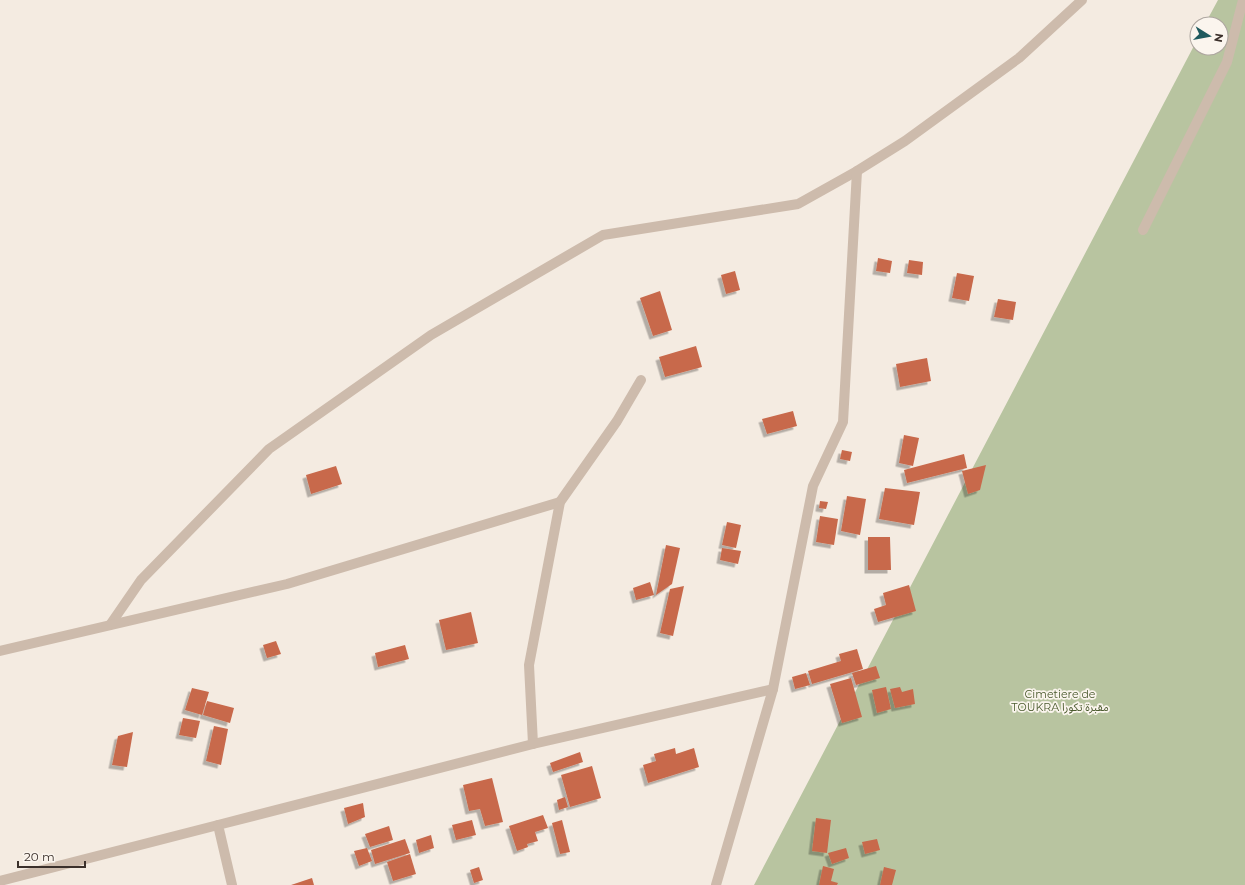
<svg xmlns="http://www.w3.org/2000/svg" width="1245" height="885" viewBox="0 0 1245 885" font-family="Montserrat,'Noto Sans Arabic',sans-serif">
	<defs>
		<filter id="shadow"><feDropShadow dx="-3.5" dy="3.5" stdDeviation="0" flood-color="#0004"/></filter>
	</defs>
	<rect width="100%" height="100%" fill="#f4ebe1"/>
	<polygon fill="#b8c4a0" points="1218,0 1245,0 1245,885 754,885 1197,40 1197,48 1221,48 1221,24 1205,24"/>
	<g fill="#c8694b" filter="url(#shadow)">
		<polygon points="878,258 892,261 890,273 876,271"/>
		<polygon points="909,260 923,262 922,275 907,273"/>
		<polygon points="735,271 740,290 726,294 721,275"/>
		<polygon points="957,273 974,276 969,301 952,298"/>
		<polygon points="660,291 672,330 653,336 640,298"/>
		<polygon points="998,299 1016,302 1013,320 994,317"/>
		<polygon points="696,346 702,367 665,377 659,357"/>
		<polygon points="927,358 931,381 900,387 896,364"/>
		<polygon points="793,411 797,426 767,434 762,419"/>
		<polygon points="904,435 919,438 913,466 899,463"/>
		<polygon points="842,450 852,452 850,461 840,459"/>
		<polygon points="964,454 967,468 907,483 904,470"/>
		<polygon points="986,465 980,490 968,494 962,471"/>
		<polygon points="336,466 342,484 311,494 306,475"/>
		<polygon points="885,488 920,492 914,525 879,519"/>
		<polygon points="847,496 866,499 860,535 841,531"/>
		<polygon points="820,501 828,502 826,509 819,508"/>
		<polygon points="820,516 838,519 834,545 816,542"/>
		<polygon points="727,522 741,525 736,548 722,545"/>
		<polygon points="868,537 890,537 891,570 868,570"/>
		<polygon points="666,545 680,548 672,584 656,595"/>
		<polygon points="722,548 741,551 738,564 720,560"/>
		<polygon points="650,582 654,595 636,600 633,588"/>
		<polygon points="909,585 916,611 878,622 874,609 886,605 883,593"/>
		<polygon points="684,586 673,636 660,633 670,589"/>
		<polygon points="471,612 478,643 446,650 439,620"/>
		<polygon points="276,641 281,654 267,658 263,645"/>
		<polygon points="405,645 409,659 378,667 375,653"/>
		<polygon points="857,649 863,669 812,684 808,671 841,661 839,654"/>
		<polygon points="876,666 880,678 856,685 852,673"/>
		<polygon points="806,673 810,685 795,689 792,677"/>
		<polygon points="851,678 862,717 842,723 830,684"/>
		<polygon points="886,687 891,709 877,713 872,690"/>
		<polygon points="900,687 902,692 913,689 915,704 895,708 890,689"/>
		<polygon points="192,688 209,692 202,715 185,710"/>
		<polygon points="207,701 234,708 230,723 203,715"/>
		<polygon points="183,718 200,721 196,738 179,735"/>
		<polygon points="214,726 228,729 221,765 206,761"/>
		<polygon points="133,732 127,767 112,765 118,736"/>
		<polygon points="675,748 676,754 694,748 699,767 648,783 643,765 656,761 654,754"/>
		<polygon points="580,752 583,762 553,772 550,763"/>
		<polygon points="592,766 601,798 570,807 561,775"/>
		<polygon points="492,778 503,822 485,826 480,809 469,811 463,785"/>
		<polygon points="565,797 568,807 559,810 557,800"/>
		<polygon points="363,803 365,817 348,824 344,808"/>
		<polygon points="543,815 548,828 535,832 538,841 527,844 528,847 517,851 509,826"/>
		<polygon points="816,818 831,820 827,853 812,851"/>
		<polygon points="472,820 476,835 456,840 452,825"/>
		<polygon points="562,820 570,852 560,854 552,823"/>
		<polygon points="389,826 393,840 370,847 365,834"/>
		<polygon points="431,835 434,848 419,853 416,840"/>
		<polygon points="405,839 410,853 375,864 371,850"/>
		<polygon points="877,839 880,850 865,854 862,842"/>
		<polygon points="367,848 372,861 359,866 354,851"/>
		<polygon points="846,848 849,858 832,864 828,853"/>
		<polygon points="410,854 416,874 393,881 387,862"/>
		<polygon points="823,866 834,869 831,881 838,883 837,885 819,885"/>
		<polygon points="479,867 483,880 474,883 470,870"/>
		<polygon points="884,867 896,870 892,885 880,885"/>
		<polygon points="312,878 314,885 291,885"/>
	</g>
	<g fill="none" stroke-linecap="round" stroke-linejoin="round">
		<g stroke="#cdbbac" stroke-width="10">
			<polyline points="1143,230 1227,62 1243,0"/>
			<polyline points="110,625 141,580 269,449 431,335 603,235 798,204 857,171 905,141 1019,58 1082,0"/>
			<polyline points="0,651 287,584 560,502"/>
			<polyline points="533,744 529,665 560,502 617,421 641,380"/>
			<polyline points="0,881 218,825"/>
			<polyline points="232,885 218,825 533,744 773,689 813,486 843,422 857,171"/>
			<polyline points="716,885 773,689"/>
		</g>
	</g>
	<g text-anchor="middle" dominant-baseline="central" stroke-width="3.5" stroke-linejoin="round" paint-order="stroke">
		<g font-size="11" fill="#4a5a2e" stroke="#fbf5ee">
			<text x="1060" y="694">Cimetiere de<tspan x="1060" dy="13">TOUKRA مقبرة تكورا</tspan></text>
		</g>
	</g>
	<g transform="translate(1209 36) rotate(101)"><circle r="19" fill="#fbf5ee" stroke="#aea6a0"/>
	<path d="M0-3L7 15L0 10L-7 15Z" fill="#1f5a5e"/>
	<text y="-6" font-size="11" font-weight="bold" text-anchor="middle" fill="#3b302b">N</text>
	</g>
	<path d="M18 861v6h67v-6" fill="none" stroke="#3b302b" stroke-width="2"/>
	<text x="24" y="861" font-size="12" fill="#3b302b" stroke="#fbf5ee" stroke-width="3" paint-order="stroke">20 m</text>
</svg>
